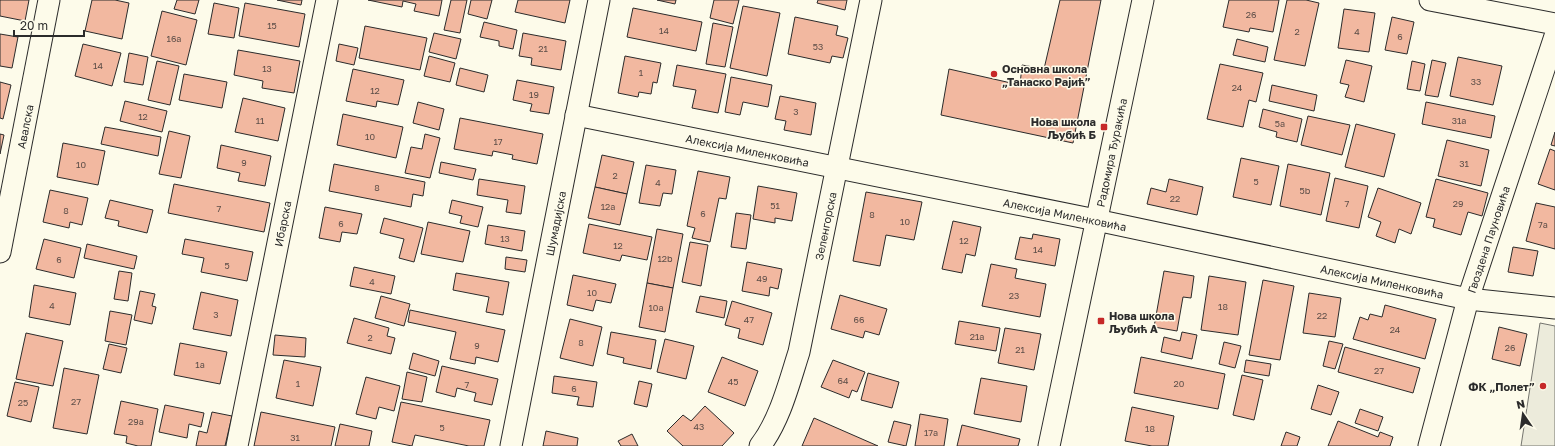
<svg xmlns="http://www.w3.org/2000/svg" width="1555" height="446" viewBox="0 0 1555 446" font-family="'Golos Text',sans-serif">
	<rect width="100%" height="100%" fill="#fdfbea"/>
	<polygon fill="#ecebdb" stroke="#74746e" points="1540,323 1555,326 1555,446 1521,446"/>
	<g fill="#f2b8a0" stroke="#2b2b2b">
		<polygon points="0,0 29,0 25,21 0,16"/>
		<polygon points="92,0 115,0 129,3 122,39 85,31"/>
		<polygon points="177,0 199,0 195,14 174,9"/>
		<polygon points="277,0 302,0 301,5"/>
		<polygon points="368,0 442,0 439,16 414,11 416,4 403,1 402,7"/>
		<polygon points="451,0 467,0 460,33 444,30"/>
		<polygon points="471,0 492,0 487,19 468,14"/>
		<polygon points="518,0 570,0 565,23 515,12"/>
		<polygon points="657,0 676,0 675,4"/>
		<polygon points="714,0 739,0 733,24 710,18"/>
		<polygon points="818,0 847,0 845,10 817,3"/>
		<polygon points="1060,0 1101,0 1073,143 941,115 949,69 1020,85 1022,65 1044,69"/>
		<polygon points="1229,0 1279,0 1273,32 1250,28 1249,32 1223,27"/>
		<polygon points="1287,0 1306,0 1319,3 1305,66 1274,60"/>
		<polygon points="214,3 239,8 234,38 208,34"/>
		<polygon points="245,3 305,14 299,47 239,36"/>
		<polygon points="743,6 780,13 767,76 730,68"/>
		<polygon points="633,8 702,22 696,51 627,37"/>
		<polygon points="1344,9 1375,13 1369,52 1338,48"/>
		<polygon points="162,11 197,20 186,65 151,56"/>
		<polygon points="795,17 838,26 836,35 848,38 843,58 832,56 830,63 788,54"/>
		<polygon points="1392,17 1414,22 1407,54 1385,50"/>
		<polygon points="484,22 517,30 513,49 499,46 499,41 480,37"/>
		<polygon points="713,23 733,27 725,67 706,64"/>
		<polygon points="365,26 427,38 420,70 359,58"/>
		<polygon points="434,33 461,39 456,59 429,52"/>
		<polygon points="523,33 566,41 561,70 531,65 532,58 519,56"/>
		<polygon points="0,34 18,37 12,68 0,66"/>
		<polygon points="1237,39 1268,47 1265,62 1233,55"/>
		<polygon points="83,44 121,53 112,86 75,76"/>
		<polygon points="339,44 358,48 354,65 336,61"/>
		<polygon points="238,50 300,61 294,93 262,88 263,81 234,75"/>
		<polygon points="129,53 148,57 143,85 124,82"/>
		<polygon points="429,56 455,63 450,82 424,76"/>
		<polygon points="625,56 661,63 657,83 653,82 651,94 639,92 638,97 618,93"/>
		<polygon points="1458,57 1502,66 1493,105 1450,96"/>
		<polygon points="1346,60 1372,66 1364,102 1345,97 1349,85 1340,83"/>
		<polygon points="1432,60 1446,63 1438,97 1425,95"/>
		<polygon points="157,61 179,66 170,105 148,100"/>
		<polygon points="1412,61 1425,64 1420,91 1407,89"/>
		<polygon points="1220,64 1263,73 1256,102 1249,100 1243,127 1207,119"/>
		<polygon points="677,65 726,74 718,113 692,108 696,90 673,86"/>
		<polygon points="460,68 488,75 484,92 456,85"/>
		<polygon points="353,69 404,80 398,105 377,101 376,107 346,101"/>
		<polygon points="184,74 227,82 222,108 179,100"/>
		<polygon points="731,77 772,85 768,107 743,102 740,115 725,112"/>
		<polygon points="517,80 554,87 549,114 530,111 532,104 513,100"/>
		<polygon points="0,82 11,85 3,119 0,118"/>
		<polygon points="1272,85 1317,95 1314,111 1269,101"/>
		<polygon points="780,96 816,103 811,135 784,130 786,121 775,119"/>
		<polygon points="243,98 285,108 278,141 235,132"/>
		<polygon points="125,101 167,111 162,132 120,121"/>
		<polygon points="418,102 444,109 439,130 413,123"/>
		<polygon points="1426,102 1495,116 1491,138 1422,124"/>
		<polygon points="1263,109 1302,119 1297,142 1276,137 1277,132 1259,127"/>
		<polygon points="343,114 403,127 396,158 337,145"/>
		<polygon points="1308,116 1350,125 1342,155 1301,145"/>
		<polygon points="460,118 543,134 537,164 512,159 513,155 493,151 492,156 454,149"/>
		<polygon points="1356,124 1395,134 1384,177 1345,167"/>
		<polygon points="105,127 161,137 158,156 101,144"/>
		<polygon points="169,131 190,136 181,178 159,174"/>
		<polygon points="1555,132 1555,146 1551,145"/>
		<polygon points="0,134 4,135 0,154"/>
		<polygon points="425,134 440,138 430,178 405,173 411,147 422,149"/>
		<polygon points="1447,140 1489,150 1481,186 1438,176"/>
		<polygon points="63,143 105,151 98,185 57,177"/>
		<polygon points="221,145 271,156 265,186 238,181 240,173 217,168"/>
		<polygon points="1550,149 1555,151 1555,190 1538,184"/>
		<polygon points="602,155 634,162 627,194 595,187"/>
		<polygon points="1241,158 1279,166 1271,205 1233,197"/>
		<polygon points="441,162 476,169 473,180 439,173"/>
		<polygon points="334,164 425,182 423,196 413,194 411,207 329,191"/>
		<polygon points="1288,164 1330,173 1321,215 1280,206"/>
		<polygon points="646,165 676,170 672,194 663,193 660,206 639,203"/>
		<polygon points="698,171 730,177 726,199 719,198 710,242 692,238 695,228 687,226"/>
		<polygon points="1335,178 1368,186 1359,228 1326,221"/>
		<polygon points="479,179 525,186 521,214 506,212 508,200 477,195"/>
		<polygon points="1169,179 1203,187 1197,215 1147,204 1151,188 1166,192"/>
		<polygon points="1436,179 1488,193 1482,216 1468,212 1461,235 1433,227 1435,219 1426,217"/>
		<polygon points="174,184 270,203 264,232 168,213"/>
		<polygon points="758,186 797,193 792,221 775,218 775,223 753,219"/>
		<polygon points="595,187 627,194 620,225 588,218"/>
		<polygon points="1378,188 1421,203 1411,234 1399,229 1395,243 1376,236 1381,222 1368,217"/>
		<polygon points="50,190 88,198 82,225 70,222 69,228 43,222"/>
		<polygon points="866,192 922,202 914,240 886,235 880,266 853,261"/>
		<polygon points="110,200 153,210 147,233 118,226 119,221 105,218"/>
		<polygon points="452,200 483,207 478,227 460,223 462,216 449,213"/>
		<polygon points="1536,203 1555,207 1555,249 1526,241"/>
		<polygon points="325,207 362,214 357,234 342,232 340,242 319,238"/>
		<polygon points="736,213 751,215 746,249 731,247"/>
		<polygon points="384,218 423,228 414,262 399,258 404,239 380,233"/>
		<polygon points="953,221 981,227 975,256 966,254 962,273 942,269"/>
		<polygon points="428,222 470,231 463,262 421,254"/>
		<polygon points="589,224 652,237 647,260 622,255 620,261 583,253"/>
		<polygon points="488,225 525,231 522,251 485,244"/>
		<polygon points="657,229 683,234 673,288 647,283"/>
		<polygon points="1033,234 1060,239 1055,266 1015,259 1020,237 1032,239"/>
		<polygon points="44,239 81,248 74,278 36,269"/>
		<polygon points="185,239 253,252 247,281 201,272 204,258 182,254"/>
		<polygon points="690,242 708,245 701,286 682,282"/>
		<polygon points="87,244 137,256 134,269 84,258"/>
		<polygon points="1513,247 1538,251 1533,276 1508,272"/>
		<polygon points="506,257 527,260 525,272 505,269"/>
		<polygon points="747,262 782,269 778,289 770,287 769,296 742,291"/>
		<polygon points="991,264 1017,269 1015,278 1046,284 1040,317 982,306"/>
		<polygon points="354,267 395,276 391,294 350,286"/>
		<polygon points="119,271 132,273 128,301 114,299"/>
		<polygon points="1164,271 1194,276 1191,298 1183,297 1177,331 1154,327"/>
		<polygon points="456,273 509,282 503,315 486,312 489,297 453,290"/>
		<polygon points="573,275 616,284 611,303 596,300 593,311 567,305"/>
		<polygon points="1209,276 1246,282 1238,335 1201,330"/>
		<polygon points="1263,280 1294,286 1280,360 1249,355"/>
		<polygon points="647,283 673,288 665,332 639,327"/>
		<polygon points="34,285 76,293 70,325 29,317"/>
		<polygon points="140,291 155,294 152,306 156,307 152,324 134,320"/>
		<polygon points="201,292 238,300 231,336 193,329"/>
		<polygon points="1309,293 1341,298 1335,337 1303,333"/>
		<polygon points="840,295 887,309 879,335 865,331 863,338 831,329"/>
		<polygon points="381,296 410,304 404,326 375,318"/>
		<polygon points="700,296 727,301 724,318 696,312"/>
		<polygon points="732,301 772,313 763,345 738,338 740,329 725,325"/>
		<polygon points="1385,305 1436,319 1425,359 1353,339 1360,317 1368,320 1370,314 1382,317"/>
		<polygon points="410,310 505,330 498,362 476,357 475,364 450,359 456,332 408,322"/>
		<polygon points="110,311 132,315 126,345 105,341"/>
		<polygon points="354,318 389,328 387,336 395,338 391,354 347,343"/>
		<polygon points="570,319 602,327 593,366 560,358"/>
		<polygon points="959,321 1000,328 996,351 955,344"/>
		<polygon points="1499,327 1527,334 1520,366 1492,359"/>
		<polygon points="1005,328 1041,334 1034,370 998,363"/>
		<polygon points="611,332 656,340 651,369 623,363 624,358 607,354"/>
		<polygon points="1182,332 1197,335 1192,359 1161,352 1164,337 1180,341"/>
		<polygon points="26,333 63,341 53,386 16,379"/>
		<polygon points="275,335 306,338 305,357 273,355"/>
		<polygon points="665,339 694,346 686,379 657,372"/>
		<polygon points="1329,341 1343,344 1335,369 1323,366"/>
		<polygon points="1224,342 1241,346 1235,368 1219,364"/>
		<polygon points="180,343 227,352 220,384 174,375"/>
		<polygon points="109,344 127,348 121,373 103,369"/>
		<polygon points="1345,347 1420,368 1413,393 1338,372"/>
		<polygon points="413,353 439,361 435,376 409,369"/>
		<polygon points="722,357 758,371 745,406 708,392"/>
		<polygon points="1141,357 1225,374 1218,409 1134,393"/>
		<polygon points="284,360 321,367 313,406 276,398"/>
		<polygon points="833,360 865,372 857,392 852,390 849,398 821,387"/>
		<polygon points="1246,360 1271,364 1269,376 1244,372"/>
		<polygon points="442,366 498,379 492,405 474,401 476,393 457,388 455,397 436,392"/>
		<polygon points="64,368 99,375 87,434 53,428"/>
		<polygon points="407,372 427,377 422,402 402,399"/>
		<polygon points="868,373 899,382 892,408 861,400"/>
		<polygon points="1242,375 1263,380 1254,420 1233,415"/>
		<polygon points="554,376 597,382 593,407 577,405 579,397 552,393"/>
		<polygon points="366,377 400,386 394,411 379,407 376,419 356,414"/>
		<polygon points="981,378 1027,386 1021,422 974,414"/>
		<polygon points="639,381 652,384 647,407 634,404"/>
		<polygon points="15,382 39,387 31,422 7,416"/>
		<polygon points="1318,385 1339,392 1331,415 1311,409"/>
		<polygon points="121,401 158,409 151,446 138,446 126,443 127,436 114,434"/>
		<polygon points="401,402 490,420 484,446 469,446 415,435 412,446 392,442"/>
		<polygon points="165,405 204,413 201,427 189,424 187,438 159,432"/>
		<polygon points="705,406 734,433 722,446 683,446 667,431 683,415 691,421"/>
		<polygon points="1132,407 1174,416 1168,446 1152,446 1125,441"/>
		<polygon points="1360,409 1383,417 1378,431 1355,423"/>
		<polygon points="212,412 232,416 225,446 196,446 199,431 207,433"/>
		<polygon points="261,412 335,427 331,446 254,446"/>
		<polygon points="920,414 948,419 944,446 915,446"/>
		<polygon points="814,418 878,446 802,446"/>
		<polygon points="894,421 911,425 906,446 888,442"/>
		<polygon points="1338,421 1378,437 1380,432 1393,437 1390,446 1328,446"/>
		<polygon points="340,424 372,431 369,446 335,446"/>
		<polygon points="962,425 1020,439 1018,446 957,446"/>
		<polygon points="546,431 578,438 577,446 543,446"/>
		<polygon points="1286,432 1300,437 1297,446 1281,446"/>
		<polygon points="632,434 638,446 621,446 618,441"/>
	</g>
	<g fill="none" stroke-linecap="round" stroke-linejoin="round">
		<defs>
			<g id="street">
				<polyline points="1430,0 1555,24"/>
				<path id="s1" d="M576,115L1096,220L1468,299L1555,308"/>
				<path id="s2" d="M0,252L49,0"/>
				<path id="s3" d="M237,446L327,0"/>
				<path id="s4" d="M511,446L599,0"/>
				<path id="s5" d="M760,446C780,420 789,383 799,352L871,0"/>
				<path id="s6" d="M1049,446L1143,0"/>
				<path id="s7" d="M1429,446L1468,299L1555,36"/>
			</g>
		</defs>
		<use href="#street" stroke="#2b2b2b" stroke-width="23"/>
		<use href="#street" stroke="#fdfbea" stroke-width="21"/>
	</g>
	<g fill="#c62828" stroke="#fdfbea" stroke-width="1.5">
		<circle cx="994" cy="74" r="4"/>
		<rect x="1100" y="123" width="8" height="8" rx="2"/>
		<rect x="1097" y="317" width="8" height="8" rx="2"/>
		<circle cx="1543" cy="386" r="4"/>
	</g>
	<g text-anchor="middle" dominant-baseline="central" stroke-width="3" stroke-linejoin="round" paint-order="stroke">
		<g font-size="9" fill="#5d4e48">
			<text x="1251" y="14">26</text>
			<text x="272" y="25">15</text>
			<text x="664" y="30">14</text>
			<text x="1297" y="31">2</text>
			<text x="1357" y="31">4</text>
			<text x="1400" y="36">6</text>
			<text x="174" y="38">16a</text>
			<text x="818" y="46">53</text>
			<text x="543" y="48">21</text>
			<text x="98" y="65">14</text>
			<text x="267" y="68">13</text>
			<text x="641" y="72">1</text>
			<text x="1476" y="81">33</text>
			<text x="1237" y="87">24</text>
			<text x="375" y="90">12</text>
			<text x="534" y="94">19</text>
			<text x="796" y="111">3</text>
			<text x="143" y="116">12</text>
			<text x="260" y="120">11</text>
			<text x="1459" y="120">31a</text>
			<text x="1280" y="123">5a</text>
			<text x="370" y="136">10</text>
			<text x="498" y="141">17</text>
			<text x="244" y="162">9</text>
			<text x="1464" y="163">31</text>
			<text x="81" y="164">10</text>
			<text x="615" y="175">2</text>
			<text x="1256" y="181">5</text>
			<text x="658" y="182">4</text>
			<text x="377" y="187">8</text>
			<text x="1305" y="190">5b</text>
			<text x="1175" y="198">22</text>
			<text x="1347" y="203">7</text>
			<text x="1458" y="203">29</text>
			<text x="775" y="205">51</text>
			<text x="608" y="206">12a</text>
			<text x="219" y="208">7</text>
			<text x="66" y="210">8</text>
			<text x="703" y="213">6</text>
			<text x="872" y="214">8</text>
			<text x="905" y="221">10</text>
			<text x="341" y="223">6</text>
			<text x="1543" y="224">7a</text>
			<text x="505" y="238">13</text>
			<text x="964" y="240">12</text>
			<text x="618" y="245">12</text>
			<text x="1038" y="249">14</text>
			<text x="665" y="258">12b</text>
			<text x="59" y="259">6</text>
			<text x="227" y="265">5</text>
			<text x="762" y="278">49</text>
			<text x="372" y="281">4</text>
			<text x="592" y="292">10</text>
			<text x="1014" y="295">23</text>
			<text x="52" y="305">4</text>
			<text x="1223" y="306">18</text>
			<text x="656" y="307">10a</text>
			<text x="216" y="314">3</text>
			<text x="1322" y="315">22</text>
			<text x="749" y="319">47</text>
			<text x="859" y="319">66</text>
			<text x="1395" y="329">24</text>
			<text x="977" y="336">21a</text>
			<text x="370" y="337">2</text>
			<text x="581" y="342">8</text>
			<text x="477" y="345">9</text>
			<text x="1510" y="347">26</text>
			<text x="1020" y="349">21</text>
			<text x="200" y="364">1a</text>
			<text x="1379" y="370">27</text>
			<text x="843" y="380">64</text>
			<text x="733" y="381">45</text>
			<text x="298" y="383">1</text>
			<text x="1179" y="383">20</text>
			<text x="467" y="384">7</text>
			<text x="574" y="388">6</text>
			<text x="76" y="401">27</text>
			<text x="23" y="402">25</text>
			<text x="136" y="421">29a</text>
			<text x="699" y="426">43</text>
			<text x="442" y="427">5</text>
			<text x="1150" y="428">18</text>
			<text x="931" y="432">17a</text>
			<text x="295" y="437">31</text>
		</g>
		<g font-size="11" font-weight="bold" fill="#2b2b2b" stroke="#fdfbea" text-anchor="start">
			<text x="1002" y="68">Основна школа<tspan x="1002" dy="13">„Танаско Рајић”</tspan></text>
			<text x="1096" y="121" text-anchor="end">Нова школа<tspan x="1096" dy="13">Љубић Б</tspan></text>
			<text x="1109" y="315">Нова школа<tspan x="1109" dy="13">Љубић А</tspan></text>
			<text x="1535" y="386" text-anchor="end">ФК „Полет”</text>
		</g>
		<g font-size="11" fill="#2b2b2b" stroke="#fdfbea">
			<text stroke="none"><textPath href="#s2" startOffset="128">Авалска</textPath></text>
			<text stroke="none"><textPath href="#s1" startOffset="175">Алексија Миленковића</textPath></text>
			<text stroke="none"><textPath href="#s6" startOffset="300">Радомира Ђуракића</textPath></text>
			<text stroke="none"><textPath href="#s1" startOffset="499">Алексија Миленковића</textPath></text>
			<text stroke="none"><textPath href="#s3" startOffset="227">Ибарска</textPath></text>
			<text stroke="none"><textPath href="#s4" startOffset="227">Шумадијска</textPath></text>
			<text stroke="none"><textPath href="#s5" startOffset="231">Зеленгорска</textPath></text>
			<text stroke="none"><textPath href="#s7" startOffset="215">Гвоздена Пауновића</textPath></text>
			<text stroke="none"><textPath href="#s1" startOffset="823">Алексија Миленковића</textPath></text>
		</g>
	</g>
	<g transform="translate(1523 414) rotate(347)" stroke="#fdfbea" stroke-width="3" paint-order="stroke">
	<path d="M0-3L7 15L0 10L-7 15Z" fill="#2b2b2b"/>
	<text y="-6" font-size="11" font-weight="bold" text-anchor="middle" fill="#2b2b2b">N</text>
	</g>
	<path d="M14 30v6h70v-6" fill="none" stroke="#2b2b2b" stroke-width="2"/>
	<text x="20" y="30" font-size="12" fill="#2b2b2b" stroke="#fdfbea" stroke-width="3" paint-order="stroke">20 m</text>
</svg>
